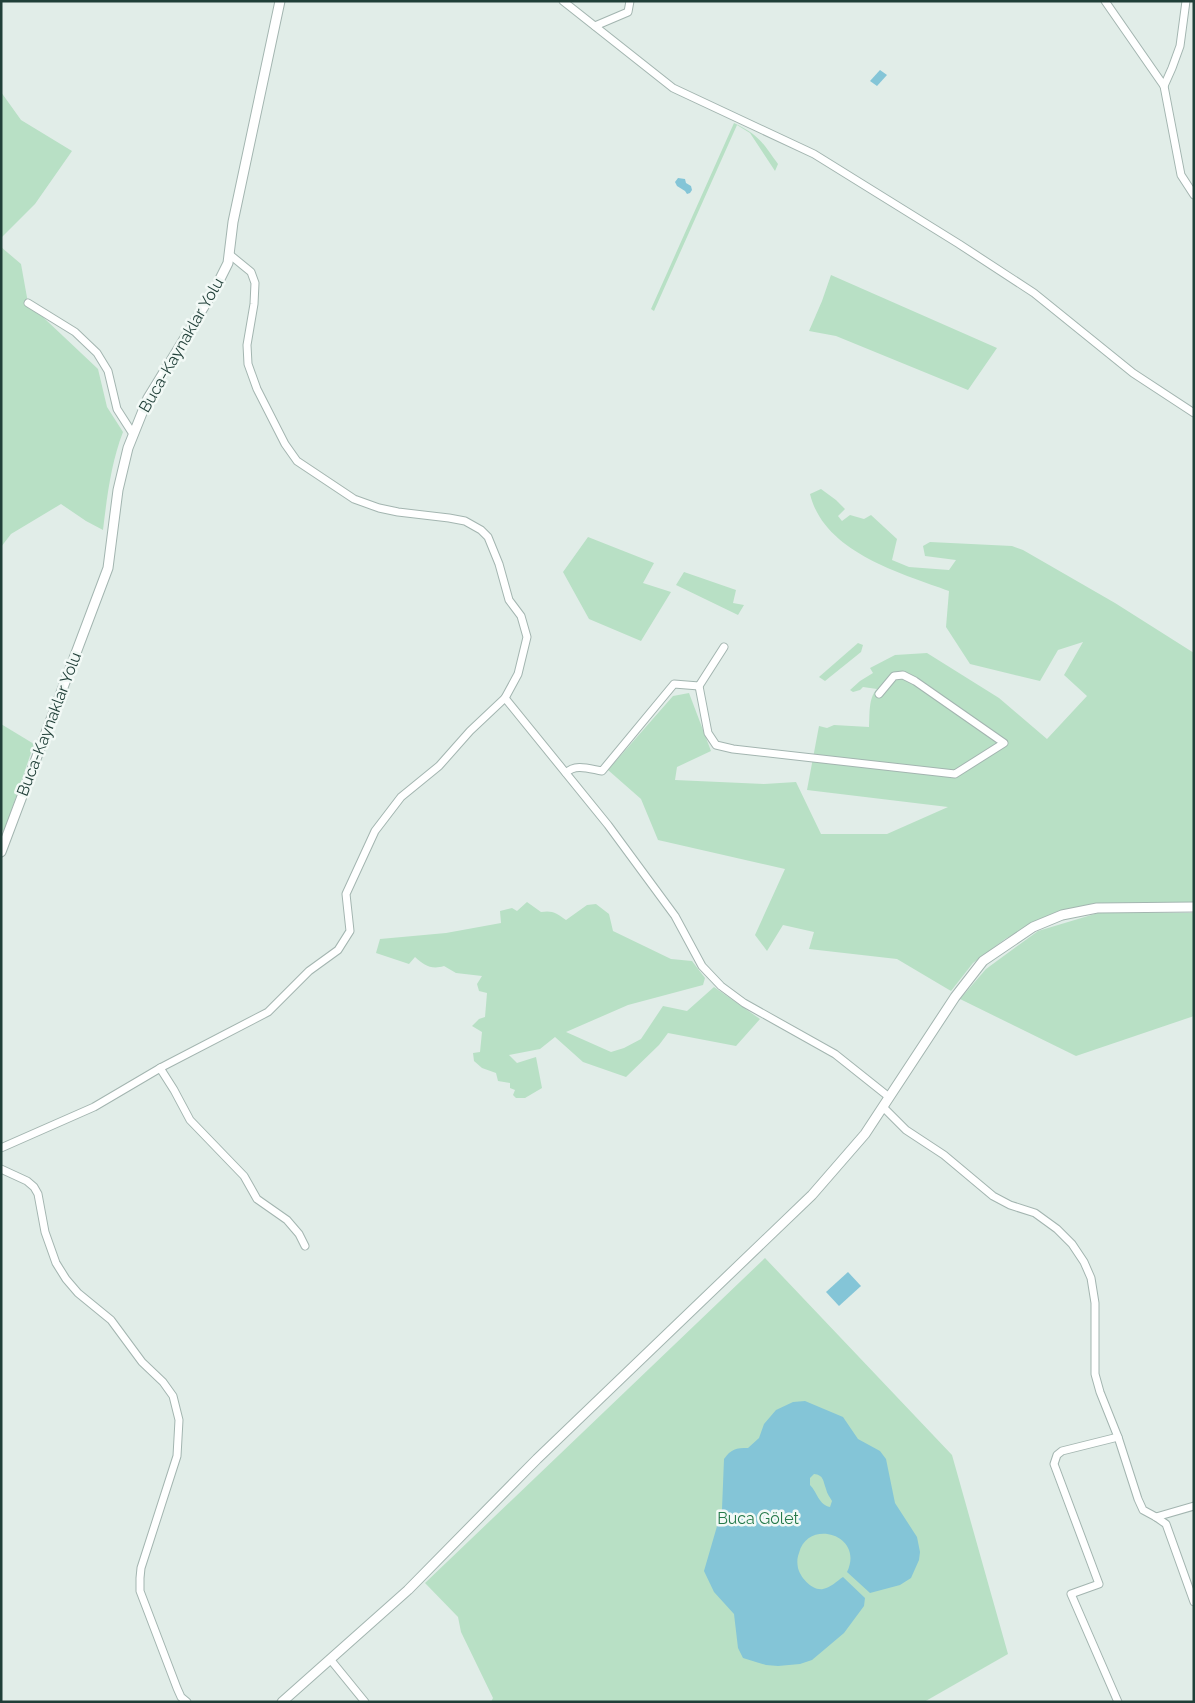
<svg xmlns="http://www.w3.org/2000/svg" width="1195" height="1703" viewBox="0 0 1195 1703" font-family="Raleway,sans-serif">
	<rect width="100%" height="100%" fill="#e1ede8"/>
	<g fill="#b8e0c5">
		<polygon points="1,92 21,120 72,151 35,204 1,238"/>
		<path d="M734,123C759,135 762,142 778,164L775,171L750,133L737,125L654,311L651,309Z"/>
		<path d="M1,247L21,264L28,303L98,369L107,407L123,432C111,463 107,497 103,530L86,521L61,504L11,534L1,547Z"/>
		<polygon points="831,275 997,348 968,390 836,336 809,331 822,301"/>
		<path d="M821,489L836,500L845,509L838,516L842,521L850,515L864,519L871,515L897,539L892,560L909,567L949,570L956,560L925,556L923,546L930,542L1012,546L1023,550L1115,603L1194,653V902L1095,903L1056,912L1005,939L973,963L951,991L897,959L809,949L814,932L783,925L767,951L755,935L785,869L658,840L641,799L608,770L673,696L689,693L711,751L677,767L675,780L764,784L796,782L821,834H887L948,807L807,790L819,726L827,728L834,725L869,727C870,715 868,698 877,689L863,687L860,690L853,692L850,690L860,681L873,673L870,668L895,655L927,653L999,698L1047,739L1087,696L1064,675L1083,642L1058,650L1040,681L970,664L946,627L949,591C900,573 824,552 810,494Z"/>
		<polygon points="588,537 654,563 643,583 671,592 641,641 589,619 563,572"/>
		<polygon points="684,572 736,590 733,603 744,605 738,615 676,585"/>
		<polygon points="858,643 863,645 861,652 825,681 819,677"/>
		<polygon points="1,724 34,744 4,832 1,829"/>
		<path d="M527,902L541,912C552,910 557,913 566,920L587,905L596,904L609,914L613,931L671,959L692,961L705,978L703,985L628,1005L566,1032L611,1052L624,1048L641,1039L663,1006L687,1011L714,987L760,1019L736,1046L668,1033L659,1045L626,1077L583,1062L555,1037L540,1049L509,1055L517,1063L536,1057L542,1088L525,1098H516L513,1095L515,1090L510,1088V1083L498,1081L496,1073L482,1068L474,1061L473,1053L480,1052L482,1032L472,1026L479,1019L485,1017L487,993L479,991L477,984L482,976L456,973L444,966C431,970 424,965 415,957L409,964L376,953L380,939L446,933L501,923L500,911L512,908L517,911Z"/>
		<polygon points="1098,913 1194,913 1194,1016 1076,1056 960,999 986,969 1038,931"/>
		<polygon points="765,1258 952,1455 1008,1654 924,1702 491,1702 493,1698 461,1632 458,1617 425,1583"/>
	</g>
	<g fill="#84c5d7" fill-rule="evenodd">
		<polygon points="880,70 887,75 877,86 870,81"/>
		<polygon points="678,178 685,179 686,183 691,186 692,190 690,193 687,194 685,191 677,186 675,182"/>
		<polygon points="848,1272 861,1286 839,1306 826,1292"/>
		<path d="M805,1401L843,1417L858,1439L880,1451L886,1459L895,1503L917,1537L920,1552L919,1560L911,1578L900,1585L870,1593L847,1572C865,1535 808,1518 799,1553C797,1558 797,1563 798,1568C800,1577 812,1591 823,1589C830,1588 837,1581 843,1577L865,1598L864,1606L844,1633L812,1660L800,1664L778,1666L766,1665L743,1658L738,1648L734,1614L714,1592L704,1571L722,1509L724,1459C731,1449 736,1448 748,1448L759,1438L764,1424L776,1410L793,1402ZM814,1474C824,1475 823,1481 826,1489C827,1494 830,1497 832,1501L830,1507C819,1505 817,1492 810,1485V1478Z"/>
	</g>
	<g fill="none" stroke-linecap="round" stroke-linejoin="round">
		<defs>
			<g id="minor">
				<polyline points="563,1 673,88 814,154 959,244 1034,293 1133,373 1194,413"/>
				<polyline points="1105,1 1164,86 1181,175 1194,195"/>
				<polyline points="595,26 628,12 630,1"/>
				<polyline points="1164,86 1172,68 1180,46 1186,1"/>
				<polyline points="28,303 75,332 97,353 108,371 117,409 133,434"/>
				<polyline points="699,686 708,733 716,745 733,749 955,774 1004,743 915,681 903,675 894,676 879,694"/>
				<polyline points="505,698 608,825 675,916 702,966 721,986 744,1003 835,1054 889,1097"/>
				<path d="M566,773C575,763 590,769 602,771L674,684L699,686L724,647"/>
				<polyline points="160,1068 174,1090 190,1120 244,1176 257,1199 287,1220 299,1234 305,1246"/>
				<polyline points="883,1107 906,1130 944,1155 993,1196 1010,1205 1035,1213 1057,1229 1072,1244 1084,1262 1091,1278 1095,1303 1095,1374 1100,1392 1118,1437 1138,1499 1143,1510 1156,1517 1166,1524 1194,1602"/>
				<polyline points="1,1148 94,1107 162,1067 268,1012 309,971 338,950 350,931 346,894 375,831 401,797 439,766 470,731 505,698 518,674 527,637 521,616 509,600 499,564 488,537 481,530 465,521 449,518 398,512 379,508 354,499 297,461 285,444 257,389 248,364 247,345 254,304 255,283 251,272 229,254"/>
				<polyline points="1,1169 27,1181 34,1187 38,1194 45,1232 56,1263 66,1279 78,1293 111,1320 142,1362 163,1382 173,1396 179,1420 177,1456 141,1568 140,1578 140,1591 177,1688 181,1697 187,1702"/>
				<polyline points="1156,1517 1194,1506"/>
				<polyline points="330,1659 365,1702"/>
				<polyline points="1118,1702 1071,1594 1099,1584 1054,1464 1057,1455 1062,1451 1118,1437"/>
			</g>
			<g id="tertiary">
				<polyline points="1,852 108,568 118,490 128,448 148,398 216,287 228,263 233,222 280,1"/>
				<polyline points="282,1702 408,1590 537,1459 812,1195 865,1134 955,997 983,961 1033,927 1062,915 1097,908 1194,907"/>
			</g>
		</defs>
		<use href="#minor" stroke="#a3b5b0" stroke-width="9"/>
		<use href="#tertiary" stroke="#a3b5b0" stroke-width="11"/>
		<use href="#minor" stroke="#fff" stroke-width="7"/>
		<use href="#tertiary" stroke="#fff" stroke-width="9"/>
	</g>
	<g text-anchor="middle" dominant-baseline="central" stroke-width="5" stroke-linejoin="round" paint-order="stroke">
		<g font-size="16" fill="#203f38" stroke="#f2f9f6">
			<text transform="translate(181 345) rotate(-60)">Buca-Kaynaklar Yolu</text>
			<text transform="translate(49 724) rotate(-69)">Buca-Kaynaklar Yolu</text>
		</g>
		<g font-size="16" fill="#267a4b" stroke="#f2f9f6">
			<text x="758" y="1518">Buca Gölet</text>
		</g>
	</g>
	<rect width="1195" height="1703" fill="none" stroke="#203f38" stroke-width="5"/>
</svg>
